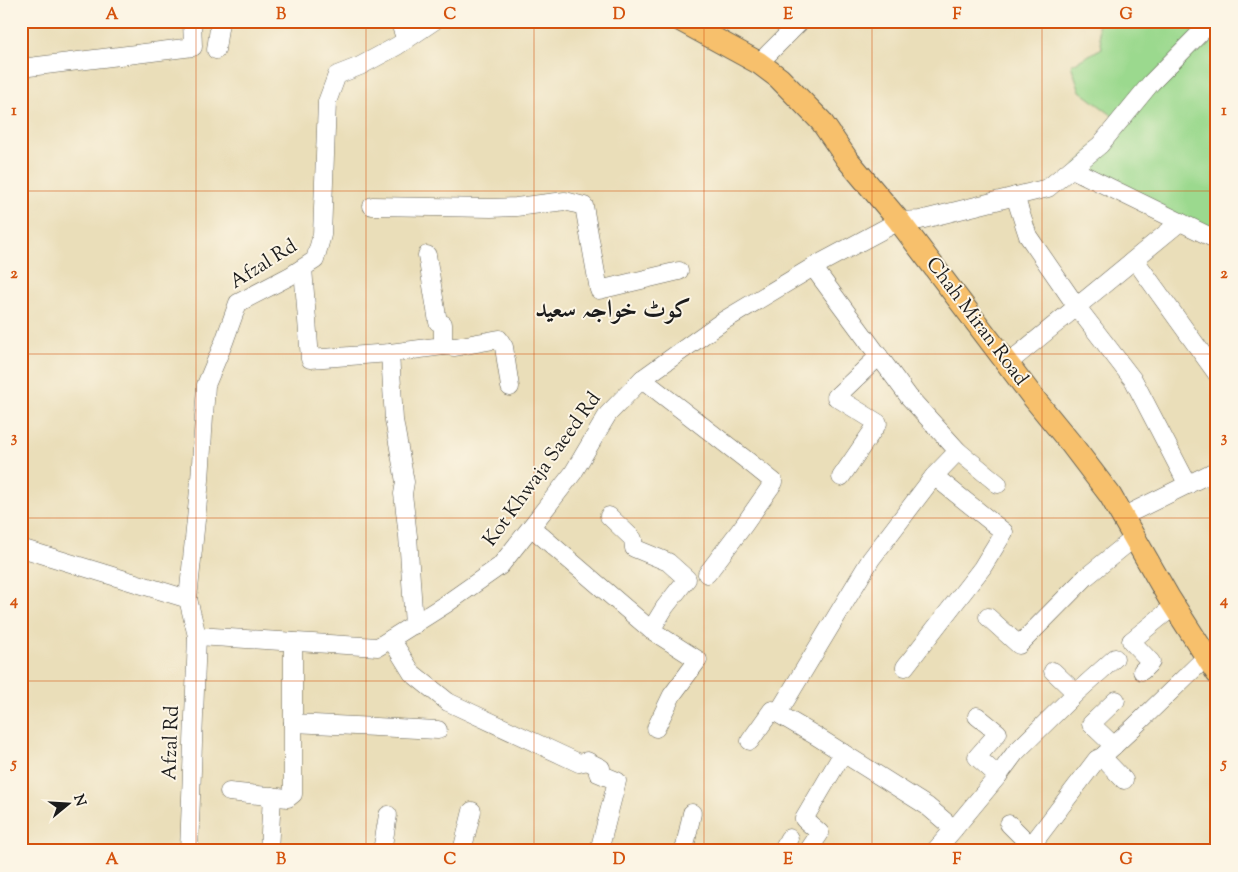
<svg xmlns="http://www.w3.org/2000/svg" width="1238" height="872" viewBox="0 0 1238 872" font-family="'Sorts Mill Goudy',Amiri,serif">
	<rect width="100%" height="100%" fill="#fcf5e5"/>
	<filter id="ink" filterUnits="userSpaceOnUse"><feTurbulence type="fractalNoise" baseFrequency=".02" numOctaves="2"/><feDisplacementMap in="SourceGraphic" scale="10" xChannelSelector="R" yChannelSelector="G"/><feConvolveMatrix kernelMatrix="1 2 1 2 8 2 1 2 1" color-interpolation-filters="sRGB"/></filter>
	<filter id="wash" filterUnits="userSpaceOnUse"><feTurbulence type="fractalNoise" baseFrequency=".0096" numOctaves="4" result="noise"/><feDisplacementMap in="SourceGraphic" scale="20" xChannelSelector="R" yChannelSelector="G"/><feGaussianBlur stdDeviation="1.12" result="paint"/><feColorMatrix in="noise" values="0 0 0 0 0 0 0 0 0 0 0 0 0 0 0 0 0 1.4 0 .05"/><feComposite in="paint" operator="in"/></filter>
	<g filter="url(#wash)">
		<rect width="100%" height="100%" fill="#eadeb9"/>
		<polygon fill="#9bd98e" stroke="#5c7a55" points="1097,21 1217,21 1217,240 1072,169 1117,119 1080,91 1071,65 1102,48"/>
	</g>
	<g filter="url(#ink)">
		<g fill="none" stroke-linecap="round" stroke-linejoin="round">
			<defs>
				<g id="minor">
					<polyline points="399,21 406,40"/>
					<polyline points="216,50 220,21"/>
					<polyline points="759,63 801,21"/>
					<polyline points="21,68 193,47 192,21"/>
					<polyline points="1072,169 1217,240"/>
					<polyline points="1015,196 1028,236 1077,307 1134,381 1188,485"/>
					<polyline points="372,206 491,208 516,207 565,201 584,206 599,290 679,271"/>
					<polyline points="1135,260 1217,374"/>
					<polyline points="813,267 909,397 958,451 934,476"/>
					<polyline points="303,268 310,359 390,353 443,346 443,324 438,322 427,255"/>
					<polyline points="443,346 455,347 499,339 504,347 510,387"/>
					<polyline points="390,353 394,420 405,482 403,494 408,536 414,625"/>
					<polyline points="1007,364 1180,222"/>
					<polyline points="642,379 749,462 774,482 744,525 707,574"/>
					<polyline points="958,451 998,484"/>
					<polyline points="1211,473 1217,487"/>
					<polyline points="841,477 878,423 836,397 879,356"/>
					<polyline points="609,516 633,539 634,548 668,562 687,579 665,607 651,630"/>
					<polyline points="1122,517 1217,470"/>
					<polyline points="531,527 651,630 698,660 672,695 656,728"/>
					<polyline points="21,548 188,599 197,636 189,851"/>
					<polyline points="188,599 200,480 206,385 224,342 238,303 290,276 315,260 322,235 327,102 337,75 360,66 397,46 434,21"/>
					<polyline points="988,617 1019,645 1086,577 1134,538"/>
					<polyline points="197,636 378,647 446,604 500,566 531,527 573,473 608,414 642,379 723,321 813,267 899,221 920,220 1048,188 1100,145 1151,83 1212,21"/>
					<polyline points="391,639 412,673 448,702 579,763 587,761 601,768 598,773 617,781 599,851"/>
					<polyline points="1142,671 1151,662 1131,641 1174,606"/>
					<polyline points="1076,693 1115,658"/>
					<polyline points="778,713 871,559 934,476 1004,532 982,568 905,667"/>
					<polyline points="293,723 438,730"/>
					<polyline points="750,741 772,710 816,736 927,806 954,829 935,851"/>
					<polyline points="1114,746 1091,724 1116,700"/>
					<polyline points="998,776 1015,753 1076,693 1053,671"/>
					<polyline points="1124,780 1102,757 1135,726 1206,657"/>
					<polyline points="229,792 288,798 293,794 293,642"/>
					<polyline points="1009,824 1030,845 1037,838 1097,759 1102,757"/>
					<polyline points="954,829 998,776 977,757 998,733 977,716"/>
					<polyline points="269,851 272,796"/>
					<polyline points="382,851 388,815"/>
					<polyline points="462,851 472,811"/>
					<polyline points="684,851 692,813"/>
					<polyline points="782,851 789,838"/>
					<polyline points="808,851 820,833 804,819 843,753"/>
				</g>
				<polyline id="major" points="682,21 759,63 779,78 821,121 847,159 899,221 1032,396 1072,445 1110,495 1169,598 1217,673"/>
			</defs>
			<use href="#minor" stroke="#646053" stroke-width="19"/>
			<use href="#major" stroke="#646053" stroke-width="24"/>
			<use href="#minor" stroke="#fff" stroke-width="18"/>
			<use href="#major" stroke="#f7c06c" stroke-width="22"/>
		</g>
	</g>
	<path fill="none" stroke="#d4530e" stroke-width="1" stroke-opacity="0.55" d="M196,21V851M366,21V851M534,21V851M704,21V851M872,21V851M1042,21V851M21,191H1217M21,354H1217M21,518H1217M21,681H1217"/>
	<g text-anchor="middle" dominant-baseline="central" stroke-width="4" stroke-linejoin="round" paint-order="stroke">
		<g font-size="20" fill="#1c1c1c" stroke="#fcf5e5">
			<text transform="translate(264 265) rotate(-32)">Afzal Rd</text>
			<text transform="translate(976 322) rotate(53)">Chah Miran Road</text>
			<text transform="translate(543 470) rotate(-54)">Kot Khwaja Saeed Rd</text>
			<text transform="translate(172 743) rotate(-88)">Afzal Rd</text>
		</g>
		<g font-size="25" font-weight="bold" fill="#1c1c1c" stroke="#fcf5e5">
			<text x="613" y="311">کوٹ خواجہ سعید</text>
		</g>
	</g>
	<rect width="1238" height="872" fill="none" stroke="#fcf5e5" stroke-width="55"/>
	<g transform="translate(68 804) rotate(72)" stroke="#fcf5e5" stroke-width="4" paint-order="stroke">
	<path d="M0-4L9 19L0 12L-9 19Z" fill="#1c1c1c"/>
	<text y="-8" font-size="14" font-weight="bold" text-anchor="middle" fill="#1c1c1c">N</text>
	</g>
	<rect x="28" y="28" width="1182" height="816" fill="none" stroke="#d4530e" stroke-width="2"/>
	<g font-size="16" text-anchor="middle" font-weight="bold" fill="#d4530e">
		<text x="112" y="19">A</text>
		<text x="281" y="19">B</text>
		<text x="450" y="19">C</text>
		<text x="619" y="19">D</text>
		<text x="788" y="19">E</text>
		<text x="957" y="19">F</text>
		<text x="1126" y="19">G</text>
		<text x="14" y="115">1</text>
		<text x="1224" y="115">1</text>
		<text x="14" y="278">2</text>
		<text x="1224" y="278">2</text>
		<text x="14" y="442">3</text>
		<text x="1224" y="442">3</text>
		<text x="14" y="605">4</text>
		<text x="1224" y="605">4</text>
		<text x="14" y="768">5</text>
		<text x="1224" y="768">5</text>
		<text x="112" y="864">A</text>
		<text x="281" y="864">B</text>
		<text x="450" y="864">C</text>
		<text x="619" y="864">D</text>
		<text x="788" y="864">E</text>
		<text x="957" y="864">F</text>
		<text x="1126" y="864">G</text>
	</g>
</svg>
